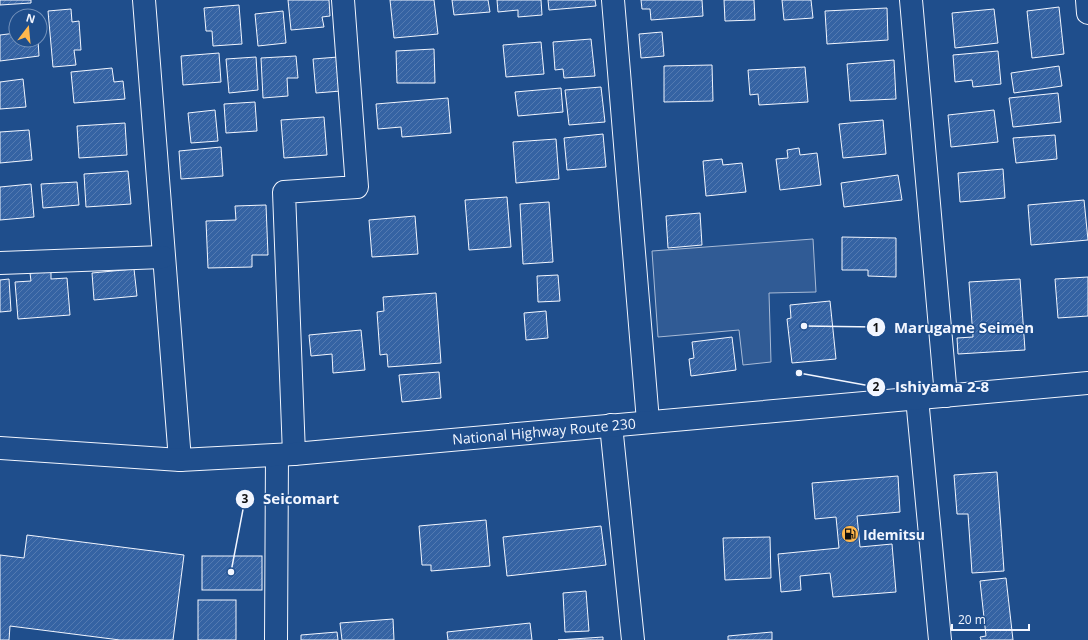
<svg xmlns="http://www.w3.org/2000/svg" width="1088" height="640" viewBox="0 0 1088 640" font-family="'Open Sans',sans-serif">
	<defs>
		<pattern id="building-hatch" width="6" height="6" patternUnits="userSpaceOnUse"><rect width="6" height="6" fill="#3563a3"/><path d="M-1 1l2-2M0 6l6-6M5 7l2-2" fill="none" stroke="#537ab1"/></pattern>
	</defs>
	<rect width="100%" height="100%" fill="#1f4e8c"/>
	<polygon fill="#305b95" stroke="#a8bbd7" points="813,239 816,292 769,293 771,362 743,365 739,330 658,337 652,251"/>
	<g fill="url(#building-hatch)" stroke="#f2f6ff">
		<polygon points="0,0 31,0 31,3 0,5"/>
		<polygon points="288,0 329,0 330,16 322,17 324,27 291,30"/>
		<polygon points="390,0 434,0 438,34 394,38"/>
		<polygon points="452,0 488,0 490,12 454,15"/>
		<polygon points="497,0 541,0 542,15 518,17 518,10 498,12"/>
		<polygon points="548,0 595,0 596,6 549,10"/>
		<polygon points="641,0 702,0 703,16 651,20 650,9 642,9"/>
		<polygon points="724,0 754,0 755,20 725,21"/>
		<polygon points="782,0 811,0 813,18 784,20"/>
		<polygon points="239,5 242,44 213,46 212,31 206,31 204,8"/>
		<polygon points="1059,7 1064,54 1032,58 1027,11"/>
		<polygon points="887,8 888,40 827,44 825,11"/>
		<polygon points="71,9 72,22 79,21 81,50 74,50 76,65 53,67 48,11"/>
		<polygon points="994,9 998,43 955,48 952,13"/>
		<polygon points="283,11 286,43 258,46 255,14"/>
		<polygon points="662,32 664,56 641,58 639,34"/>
		<polygon points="16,33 16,40 38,40 39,56 0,61 0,35"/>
		<polygon points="591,39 595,76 564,78 563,69 555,70 553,42"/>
		<polygon points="541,42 544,74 506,77 503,45"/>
		<polygon points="434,49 435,83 397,83 396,51"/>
		<polygon points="998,51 1001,84 973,87 972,80 955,82 953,55"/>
		<polygon points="219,53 221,82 183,85 181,56"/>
		<polygon points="296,56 298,78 287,78 288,96 263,98 261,58"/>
		<polygon points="256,57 258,90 229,93 226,59"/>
		<polygon points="338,57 341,91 316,93 313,59"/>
		<polygon points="894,60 896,99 850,101 847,64"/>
		<polygon points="712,65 713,101 664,102 664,66"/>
		<polygon points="1059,66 1062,86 1014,93 1011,73"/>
		<polygon points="805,67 808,102 759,105 758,94 750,95 748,70"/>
		<polygon points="112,68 114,82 123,81 125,99 74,103 71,72"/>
		<polygon points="23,79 26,107 0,109 0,82"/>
		<polygon points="601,87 605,122 569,125 565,90"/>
		<polygon points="561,88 563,112 518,116 515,92"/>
		<polygon points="1058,93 1061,122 1013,127 1009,98"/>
		<polygon points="448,98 451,133 402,137 401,127 378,129 376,104"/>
		<polygon points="255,102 257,131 226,133 224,104"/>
		<polygon points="215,110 218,141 191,143 188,113"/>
		<polygon points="994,110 998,142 951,147 948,115"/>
		<polygon points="324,117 327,155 284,158 281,120"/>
		<polygon points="883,120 886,154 843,158 839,124"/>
		<polygon points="125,123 127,155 79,158 77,126"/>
		<polygon points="29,130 32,160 0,163 0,132"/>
		<polygon points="603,134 606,167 567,170 564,138"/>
		<polygon points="1055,135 1057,159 1016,163 1013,138"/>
		<polygon points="556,139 559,179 516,183 513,142"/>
		<polygon points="221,147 223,176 181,179 179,151"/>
		<polygon points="799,148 800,155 817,153 821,185 780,190 776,159 788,158 787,150"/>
		<polygon points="722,159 723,165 742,163 746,192 706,196 703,161"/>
		<polygon points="1003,169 1005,198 960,202 958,173"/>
		<polygon points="128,171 131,204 86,207 84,174"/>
		<polygon points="898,175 902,200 844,207 841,183"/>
		<polygon points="77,182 79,205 43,208 41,184"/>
		<polygon points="31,184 34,217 0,220 0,187"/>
		<polygon points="507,197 511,247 469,250 465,200"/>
		<polygon points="1084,200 1088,240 1031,245 1028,205"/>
		<polygon points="549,202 553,262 523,264 520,204"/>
		<polygon points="266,205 268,255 252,255 252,267 208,268 206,221 236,220 235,206"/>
		<polygon points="700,213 702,245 668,248 666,216"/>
		<polygon points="415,216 418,254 372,257 369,220"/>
		<polygon points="842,237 896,238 896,277 868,276 868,270 842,270"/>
		<polygon points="134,269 137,296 94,300 92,273"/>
		<polygon points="51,271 51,279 67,278 70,315 18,319 15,282 31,281 30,273"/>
		<polygon points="558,275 560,301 538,302 537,276"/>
		<polygon points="1088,277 1088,316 1058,318 1055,279"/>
		<polygon points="9,279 11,311 0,312 0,280"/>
		<polygon points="1020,279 1025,350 958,354 957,338 973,337 969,282"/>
		<polygon points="436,293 441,363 388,367 387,354 380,355 377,312 384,311 383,297"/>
		<polygon points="830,301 836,359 792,363 787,319 791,318 790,305"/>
		<polygon points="546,311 548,338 526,340 524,313"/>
		<polygon points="361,330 365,370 333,373 332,354 311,356 309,335"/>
		<polygon points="732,337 736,370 691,376 689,359 694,358 692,342"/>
		<polygon points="439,372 441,398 402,402 399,375"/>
		<polygon points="997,472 1004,571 972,573 968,514 957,514 954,475"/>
		<polygon points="898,476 900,512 857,516 860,547 892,544 896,592 833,597 830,573 800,576 801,590 781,592 778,554 839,548 836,517 815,519 812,483"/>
		<polygon points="486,520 490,566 431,571 431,565 422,565 419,526"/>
		<polygon points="601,526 606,565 507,576 503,537"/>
		<polygon points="27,535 184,555 173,640 120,640 10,626 9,640 0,640 0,555 24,558"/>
		<polygon points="770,537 771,578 725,580 723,538"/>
		<rect x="202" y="556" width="60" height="34"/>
		<polygon points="1006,578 1013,640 981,640 980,637 986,636 980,581"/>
		<polygon points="586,591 589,631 565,632 563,593"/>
		<rect x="198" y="600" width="38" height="40"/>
		<polygon points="393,619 394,640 342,640 340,623"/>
		<polygon points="530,623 532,640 448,640 447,632"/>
		<polygon points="337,632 338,640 301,640 301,635"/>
		<polygon points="772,632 772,640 728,640 728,636"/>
		<polygon points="603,637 603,640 558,640"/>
	</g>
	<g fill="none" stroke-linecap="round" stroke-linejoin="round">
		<defs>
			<g id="minor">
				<polyline points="144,0 180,460"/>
				<polyline points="613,0 648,421"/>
				<polyline points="911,0 946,396"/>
				<polyline points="1087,0 1088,13"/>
				<polyline points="0,263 163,257"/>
				<polyline points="917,398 940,640"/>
				<polyline points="294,454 284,192 357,187 343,0"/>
				<polyline points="276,640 277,455"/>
			</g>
			<polyline id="tertiary" points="611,425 633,640"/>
			<polyline id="trunk" points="0,448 180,460 294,454 1088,383"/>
		</defs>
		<use href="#minor" stroke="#f2f6ff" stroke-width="24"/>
		<use href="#tertiary" stroke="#f2f6ff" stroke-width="24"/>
		<use href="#trunk" stroke="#f2f6ff" stroke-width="24"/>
		<use href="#minor" stroke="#1f4e8c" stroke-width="22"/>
		<use href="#tertiary" stroke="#1f4e8c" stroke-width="22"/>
		<use href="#trunk" stroke="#1f4e8c" stroke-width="22"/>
	</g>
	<defs>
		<symbol id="fuel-disc" viewBox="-11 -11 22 22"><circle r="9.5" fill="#ffb74d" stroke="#1f4e8c"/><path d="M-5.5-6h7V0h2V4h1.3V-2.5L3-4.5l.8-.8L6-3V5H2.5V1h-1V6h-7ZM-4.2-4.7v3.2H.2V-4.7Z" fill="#111"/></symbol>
	</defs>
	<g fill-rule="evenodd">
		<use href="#fuel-disc" x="840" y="524" width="20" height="20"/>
	</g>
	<g text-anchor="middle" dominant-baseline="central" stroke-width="3" stroke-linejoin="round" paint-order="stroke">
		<g font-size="14" fill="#f2f6ff" stroke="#1f4e8c">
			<text transform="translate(544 431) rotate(-5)">National Highway Route 230</text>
		</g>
		<g font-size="14" font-weight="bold" fill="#f2f6ff" stroke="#1f4e8c" text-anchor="start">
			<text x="863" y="534">Idemitsu</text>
		</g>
	</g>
	<path fill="none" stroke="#f2f6ff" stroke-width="1.5" d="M804 326L876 327M799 373L876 387M231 572L245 499"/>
	<g fill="#f2f6ff" stroke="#1f4e8c" stroke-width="1.5">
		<circle cx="804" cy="326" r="4"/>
		<circle cx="799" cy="373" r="4"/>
		<circle cx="231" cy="572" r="4"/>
		<circle cx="876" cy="327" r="10"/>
		<circle cx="876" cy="387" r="10"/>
		<circle cx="245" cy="499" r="10"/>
	</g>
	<g font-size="12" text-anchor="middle" font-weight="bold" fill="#111">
		<text x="876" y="332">1</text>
		<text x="876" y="391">2</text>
		<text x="245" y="503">3</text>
	</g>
	<g font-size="15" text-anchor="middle" font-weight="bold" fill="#f2f6ff" stroke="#1f4e8c" stroke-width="3" stroke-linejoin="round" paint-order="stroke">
		<text x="964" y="333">Marugame Seimen</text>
		<text x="942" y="392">Ishiyama 2-8</text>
		<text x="301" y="504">Seicomart</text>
	</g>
	<g transform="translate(28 28) rotate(16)"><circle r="19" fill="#1f4e8c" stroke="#7391ba"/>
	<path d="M0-3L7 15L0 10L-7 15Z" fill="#ffb74d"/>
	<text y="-6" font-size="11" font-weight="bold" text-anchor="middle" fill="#f2f6ff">N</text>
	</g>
	<path d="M952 624v6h77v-6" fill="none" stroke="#f2f6ff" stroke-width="2"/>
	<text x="958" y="624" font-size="12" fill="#f2f6ff" stroke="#1f4e8c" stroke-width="3" paint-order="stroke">20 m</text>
</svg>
